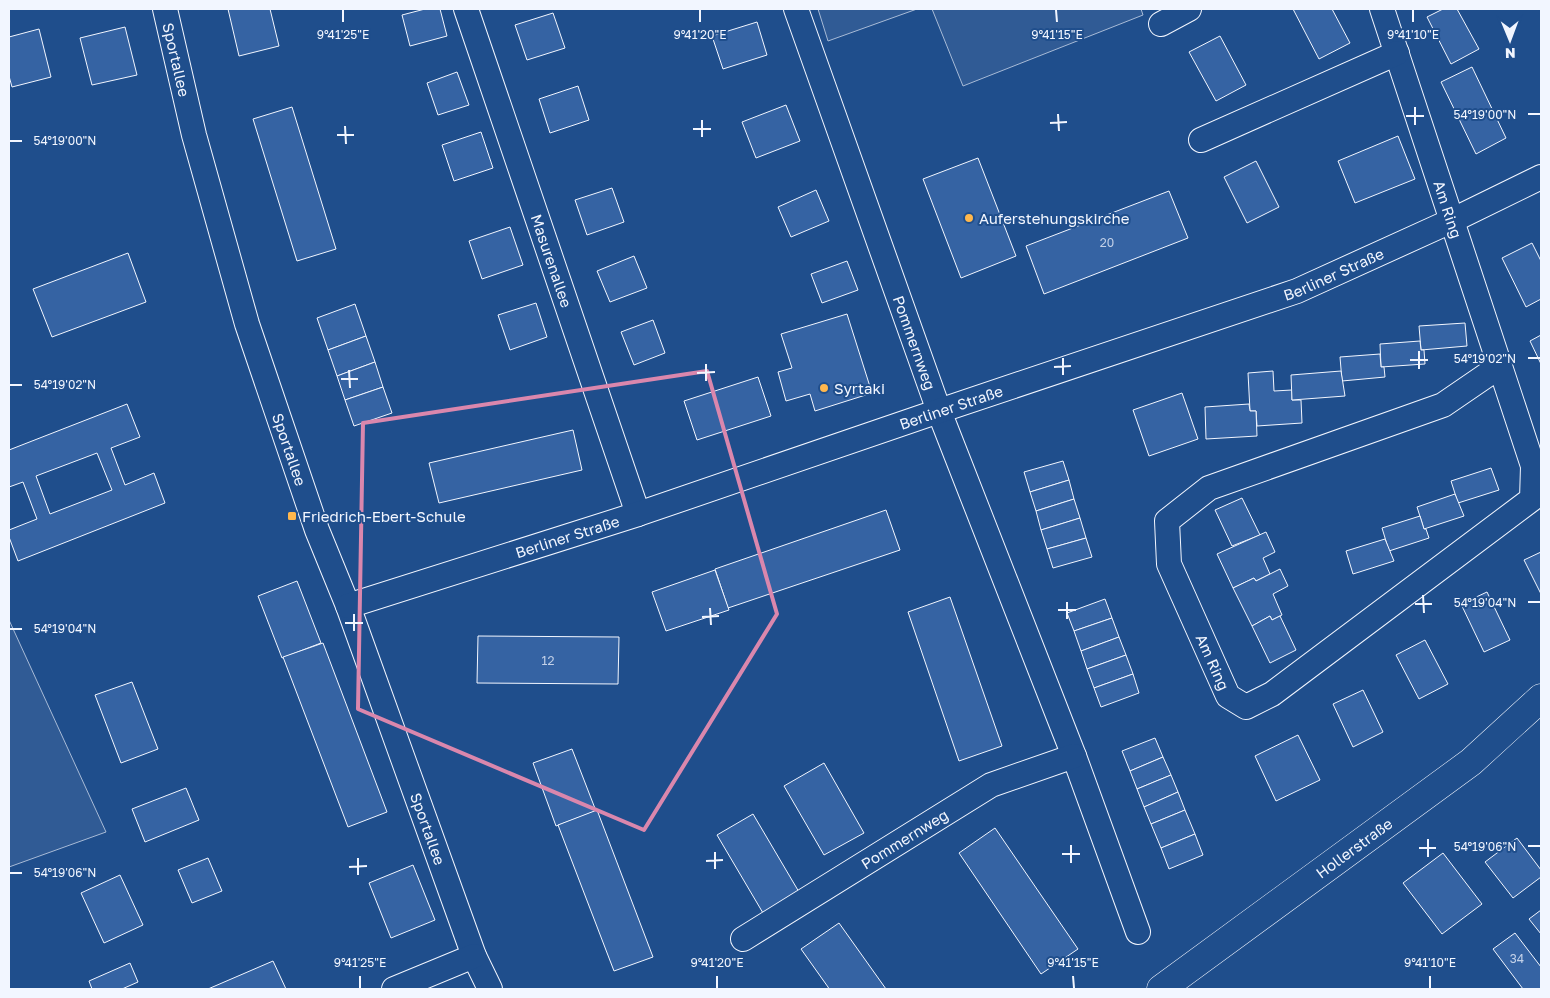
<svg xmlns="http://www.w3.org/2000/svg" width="1550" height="998" viewBox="0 0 1550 998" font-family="'Golos Text',sans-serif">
	<rect width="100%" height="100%" fill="#1f4e8c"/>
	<g fill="#305b95" stroke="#a8bbd7">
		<polygon points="818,9 917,9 828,41"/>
		<polygon points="932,9 1141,9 1143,15 963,86"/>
		<polygon points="9,620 106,832 9,867"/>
	</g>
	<g fill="#3563a3" stroke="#f2f6ff" fill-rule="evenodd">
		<polygon points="228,9 270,9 279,46 239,56"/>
		<polygon points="425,9 440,9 447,36 410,46 402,15"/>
		<polygon points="1293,9 1332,9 1350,43 1319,59"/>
		<polygon points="1443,9 1457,9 1479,49 1451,64 1427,17"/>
		<polygon points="553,13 565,48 527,60 515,25"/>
		<polygon points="757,22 767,55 723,69 712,36"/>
		<polygon points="125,27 137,75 92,85 80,38"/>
		<polygon points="39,29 51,77 12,87 9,76 9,37"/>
		<polygon points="1220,36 1246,85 1216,101 1189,52"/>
		<polygon points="1472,67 1506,138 1476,154 1441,82"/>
		<polygon points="457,72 469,105 438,115 427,83"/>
		<polygon points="578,86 589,120 550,133 539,99"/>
		<polygon points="786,105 800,141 756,158 742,122"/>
		<polygon points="292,107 336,249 297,261 253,119"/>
		<polygon points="481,132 493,168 454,181 442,145"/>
		<polygon points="1398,136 1415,179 1355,203 1338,161"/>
		<polygon points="978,158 1016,256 961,278 923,179"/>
		<polygon points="1256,161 1279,207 1247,223 1224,177"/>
		<polygon points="612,188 624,222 587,235 575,200"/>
		<polygon points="816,190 829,221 791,237 778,207"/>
		<polygon points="1169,191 1188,238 1044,294 1026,246"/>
		<polygon points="510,227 523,265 482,279 469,241"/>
		<polygon points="1532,243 1541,261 1541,299 1526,307 1502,258"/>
		<polygon points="128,253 146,302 52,337 33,289"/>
		<polygon points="634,256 647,288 610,302 597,271"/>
		<polygon points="847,261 858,290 822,303 811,274"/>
		<polygon points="536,303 547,337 510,350 498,315"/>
		<polygon points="355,304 366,336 328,350 317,318"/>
		<polygon points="847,314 872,393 815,411 810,394 786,401 778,372 792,368 781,334"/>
		<polygon points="653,320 665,353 634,365 621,332"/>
		<polygon points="1465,323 1467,346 1421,350 1419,326"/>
		<polygon points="1541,335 1541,364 1530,341"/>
		<polygon points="366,336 375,362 337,376 328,350"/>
		<polygon points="1420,341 1421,350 1424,350 1425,364 1381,367 1380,344"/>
		<polygon points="1380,354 1381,367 1384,367 1385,377 1342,381 1340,357"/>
		<polygon points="375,362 383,387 345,400 337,376"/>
		<polygon points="1273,371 1274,391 1292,390 1292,400 1301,400 1302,423 1257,426 1256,411 1250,411 1248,373"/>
		<polygon points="1341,371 1345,396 1292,400 1291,375"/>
		<polygon points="758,377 771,416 697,440 684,401"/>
		<polygon points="383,387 392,413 354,426 345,400"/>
		<polygon points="1182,393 1198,439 1149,456 1133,410"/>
		<path d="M127,404L140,437L111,448L125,485L154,473L165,503L18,561L9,537V530L37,519L23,482L9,487V450ZM97,453L112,490L50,514L36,476Z"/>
		<polygon points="1249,404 1250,411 1256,411 1257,436 1206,439 1205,407"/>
		<polygon points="573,430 582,470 439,503 429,463"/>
		<polygon points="1063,461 1069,480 1030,492 1024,472"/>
		<polygon points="1491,468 1499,490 1458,503 1451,481"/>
		<polygon points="1069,480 1074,499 1036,511 1030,492"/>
		<polygon points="1455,494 1464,516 1424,529 1417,507"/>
		<polygon points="1242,498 1260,535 1232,546 1215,510"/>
		<polygon points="1074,499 1080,518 1041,530 1036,511"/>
		<polygon points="886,510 900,550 728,608 715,569"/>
		<polygon points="1420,516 1424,529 1426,529 1429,538 1389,551 1382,528"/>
		<polygon points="1080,518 1086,538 1047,549 1041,530"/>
		<polygon points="1266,532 1275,552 1263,558 1270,574 1256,581 1254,578 1233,588 1217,554"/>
		<polygon points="1086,538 1092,557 1053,568 1047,549"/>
		<polygon points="1385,539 1394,561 1353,574 1346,551"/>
		<polygon points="1541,552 1541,594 1524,560"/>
		<polygon points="1280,569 1288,586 1273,594 1282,615 1272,620 1270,616 1252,626 1233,588 1254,578 1256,581"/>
		<polygon points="715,570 729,610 666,631 652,592"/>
		<polygon points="297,581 321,643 282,658 258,596"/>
		<polygon points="1487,592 1510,640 1484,652 1461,604"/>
		<polygon points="950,597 1002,746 959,761 908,612"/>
		<polygon points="1105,599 1112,618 1074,631 1067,613"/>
		<polygon points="1270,616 1272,620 1280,616 1296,650 1270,663 1252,626"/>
		<polygon points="1112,618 1119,637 1081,651 1074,631"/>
		<polygon points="478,636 619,637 618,684 477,683"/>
		<polygon points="1119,637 1126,655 1087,669 1081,651"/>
		<polygon points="1425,640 1448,684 1419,699 1396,655"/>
		<polygon points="323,643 387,812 348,827 283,657"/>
		<polygon points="1126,655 1133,674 1094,688 1087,669"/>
		<polygon points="1133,674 1139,693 1101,707 1094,688"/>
		<polygon points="132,682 158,749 121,763 95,695"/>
		<polygon points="1363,690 1383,732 1353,747 1333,704"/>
		<polygon points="1298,735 1320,780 1276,801 1255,756"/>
		<polygon points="1155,738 1163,757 1130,771 1122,751"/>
		<polygon points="572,749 596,811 556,826 533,763"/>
		<polygon points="1163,757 1171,775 1137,789 1130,771"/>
		<polygon points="824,763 864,833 824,855 784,786"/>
		<polygon points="1171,775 1178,792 1144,807 1137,789"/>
		<polygon points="186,788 199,820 145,842 132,809"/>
		<polygon points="1178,792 1185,810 1151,824 1144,807"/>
		<polygon points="597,810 653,957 614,971 558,825"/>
		<polygon points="1185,810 1195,834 1161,848 1151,824"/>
		<polygon points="753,814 799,892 763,913 717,835"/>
		<polygon points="995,828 1078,949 1041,974 959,853"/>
		<polygon points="1195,834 1203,855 1169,869 1161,848"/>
		<polygon points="1517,838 1541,870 1541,877 1513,898 1485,862"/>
		<polygon points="1443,853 1482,904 1442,934 1403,883"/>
		<polygon points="208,858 222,891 192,903 178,870"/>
		<polygon points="413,865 435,920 391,938 369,883"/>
		<polygon points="120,875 143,925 104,943 81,893"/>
		<polygon points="1541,910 1541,934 1529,919"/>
		<polygon points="839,923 886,989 829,989 828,987 801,949"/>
		<polygon points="1515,933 1541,967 1541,989 1523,989 1493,949"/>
		<polygon points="273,961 286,989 208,989"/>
		<polygon points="130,963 138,982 122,989 92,989 89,981"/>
	</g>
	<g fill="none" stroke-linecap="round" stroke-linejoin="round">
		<defs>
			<g id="minor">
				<path id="s1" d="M165,9L194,135L247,324L317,530L348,606L474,956L490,989"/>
				<path id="s2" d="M466,9L638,514"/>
				<path id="s3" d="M796,9L939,411L1074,756L1138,932"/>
				<path id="s4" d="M1382,9L1533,466L1532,499L1272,694L1246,707L1228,696L1169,564L1167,521L1209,488L1443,405L1500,366"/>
				<polyline points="1161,24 1189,9"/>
				<polyline points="1201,140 1397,53"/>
				<path id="s5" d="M348,606L638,514L939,411L1297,291L1451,221L1541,177"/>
				<path id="s6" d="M743,939L991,785L1074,756"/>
				<polyline points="394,989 474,956"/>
			</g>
			<g id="primary">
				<path id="s7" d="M1161,989L1471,762L1541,698"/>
			</g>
		</defs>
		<use href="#minor" stroke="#f2f6ff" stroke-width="26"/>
		<use href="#primary" stroke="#f2f6ff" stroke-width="29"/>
		<use href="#minor" stroke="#1f4e8c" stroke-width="24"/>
		<use href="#primary" stroke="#1f4e8c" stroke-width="28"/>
	</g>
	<path fill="none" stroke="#da87ad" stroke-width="4" stroke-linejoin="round" d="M707,371L777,614L644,830L358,709L363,423Z"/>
	<path fill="none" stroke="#f2f6ff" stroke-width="2" d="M343,10V22M700,10V22M1056,10L1057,22M1413,10V22M1415,107V125M1058,114L1059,131M1528,114H1540M1406,116H1424M702,120V137M1050,123L1067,122M345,126L346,144M693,129H711M337,135H354M10,141H22M1419,351V369M1063,358V375M1528,358H1540M1410,360H1428M706,364V381M1054,367L1071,366M349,370L350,388M697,373L715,372M341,379H358M10,385H22M1423,595L1424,613M1067,602V619M1528,602H1540M1415,604H1432M710,608L711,625M1058,610H1076M354,614V631M702,617L719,616M345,623H363M10,629H22M1428,839V857M1071,845V863M1528,846H1540M1419,848H1436M715,852V869M1062,854H1080M358,858V875M706,861L723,860M349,867L367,866M10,873H22M360,976V988M717,976V988M1073,976L1074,988M1430,976V988"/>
	<g fill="#ffb74d" stroke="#1f4e8c" stroke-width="2">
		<circle cx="969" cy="218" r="5"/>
		<circle cx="824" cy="388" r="5"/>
		<rect x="287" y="511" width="10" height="10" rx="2.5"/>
	</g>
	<g text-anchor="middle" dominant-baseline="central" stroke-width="4" stroke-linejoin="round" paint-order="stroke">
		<g font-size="12" fill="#c3d1e8">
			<text x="1107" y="242">20</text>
			<text x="548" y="660">12</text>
			<text x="1517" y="958">34</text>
		</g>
		<g font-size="15" fill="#f2f6ff" stroke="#1f4e8c">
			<text stroke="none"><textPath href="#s1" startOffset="52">Sportallee</textPath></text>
			<text stroke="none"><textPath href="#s4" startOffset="211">Am Ring</textPath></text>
			<text stroke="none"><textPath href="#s2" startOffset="266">Masurenallee</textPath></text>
			<text stroke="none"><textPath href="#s5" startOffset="1040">Berliner Straße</textPath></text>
			<text stroke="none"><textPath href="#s3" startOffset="354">Pommernweg</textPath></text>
			<text stroke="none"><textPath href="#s5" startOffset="635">Berliner Straße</textPath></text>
			<text stroke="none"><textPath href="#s1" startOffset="458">Sportallee</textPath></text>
			<text stroke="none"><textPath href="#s5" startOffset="230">Berliner Straße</textPath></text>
			<text transform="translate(1213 662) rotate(66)">Am Ring</text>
			<text stroke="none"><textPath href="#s1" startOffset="862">Sportallee</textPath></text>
			<text stroke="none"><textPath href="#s6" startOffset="190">Pommernweg</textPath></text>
			<text stroke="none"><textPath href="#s7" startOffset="239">Hollerstraße</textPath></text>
		</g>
		<g font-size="15" fill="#f2f6ff" stroke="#1f4e8c" text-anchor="start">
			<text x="979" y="218">Auferstehungskirche</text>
			<text x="834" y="388">Syrtaki</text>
			<text x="302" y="516">Friedrich-Ebert-Schule</text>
		</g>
	</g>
	<g font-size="12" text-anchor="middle" fill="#f2f6ff" stroke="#1f4e8c" stroke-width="4" stroke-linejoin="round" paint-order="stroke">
		<text x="343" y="39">9°41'25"E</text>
		<text x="700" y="39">9°41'20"E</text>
		<text x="1057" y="39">9°41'15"E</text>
		<text x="1413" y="39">9°41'10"E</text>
		<text x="1485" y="119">54°19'00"N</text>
		<text x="65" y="145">54°19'00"N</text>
		<text x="1485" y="363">54°19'02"N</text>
		<text x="65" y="389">54°19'02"N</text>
		<text x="1485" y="607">54°19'04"N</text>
		<text x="65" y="633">54°19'04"N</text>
		<text x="1485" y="851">54°19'06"N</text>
		<text x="65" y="877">54°19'06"N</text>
		<text x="360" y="967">9°41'25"E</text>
		<text x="717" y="967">9°41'20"E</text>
		<text x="1073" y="967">9°41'15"E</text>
		<text x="1430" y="967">9°41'10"E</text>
	</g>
	<rect width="1550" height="998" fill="none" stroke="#f2f6ff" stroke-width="20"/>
	<g transform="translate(1510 40) rotate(179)" stroke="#1f4e8c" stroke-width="4" paint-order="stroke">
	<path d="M0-4L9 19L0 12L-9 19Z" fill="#f2f6ff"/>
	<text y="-8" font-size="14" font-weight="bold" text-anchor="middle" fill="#f2f6ff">N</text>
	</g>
</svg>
